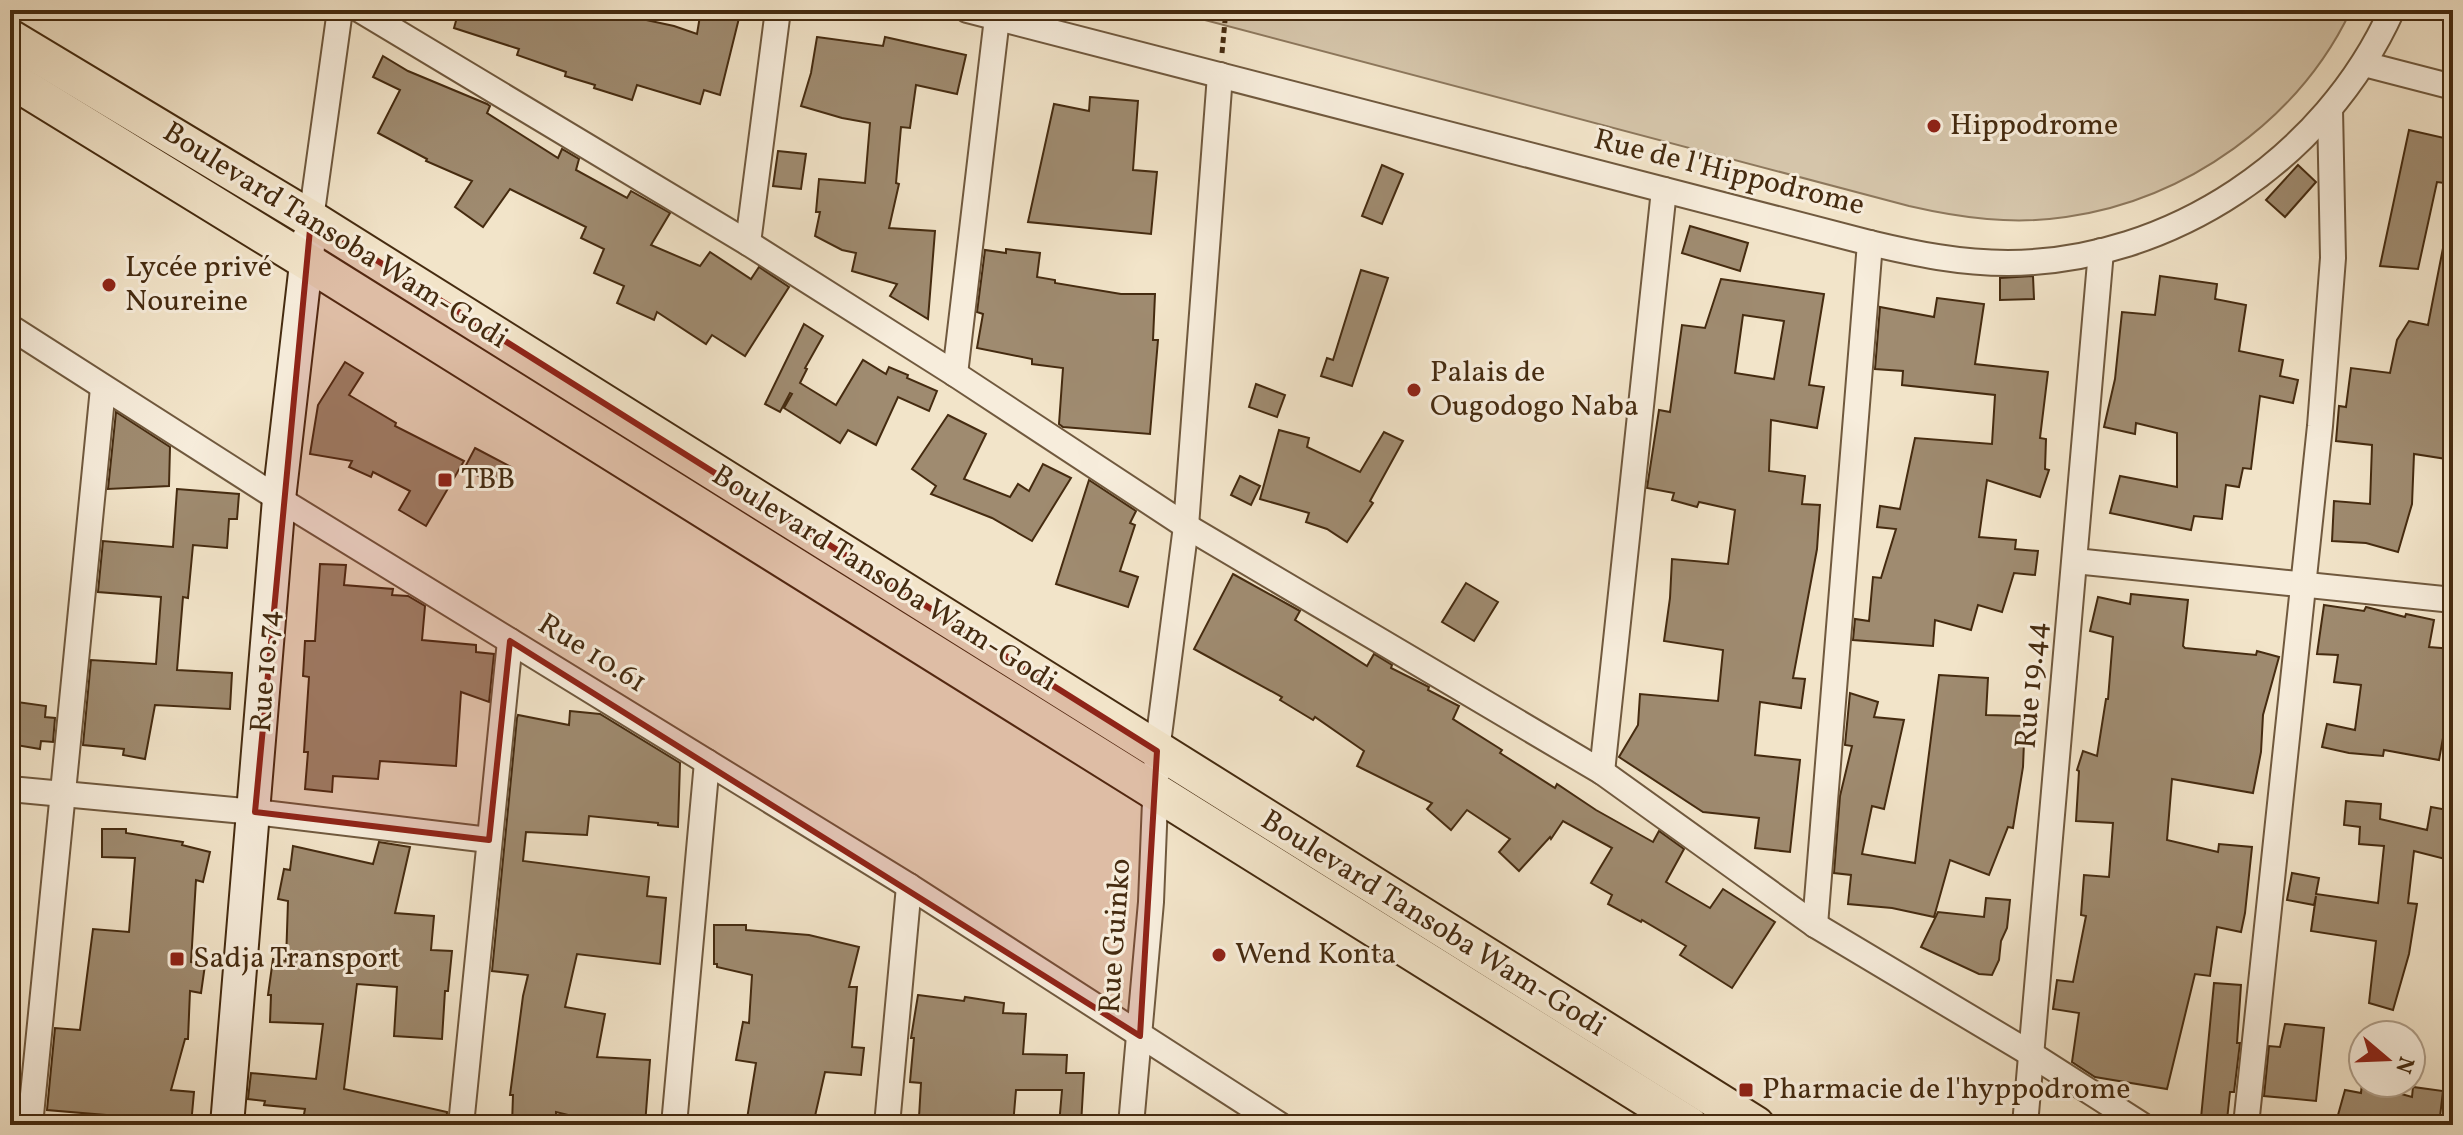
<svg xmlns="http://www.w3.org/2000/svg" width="2463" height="1135" viewBox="0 0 2463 1135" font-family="Vollkorn,serif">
	<rect width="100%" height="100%" fill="#f2e4c9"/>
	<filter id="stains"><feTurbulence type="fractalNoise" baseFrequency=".0025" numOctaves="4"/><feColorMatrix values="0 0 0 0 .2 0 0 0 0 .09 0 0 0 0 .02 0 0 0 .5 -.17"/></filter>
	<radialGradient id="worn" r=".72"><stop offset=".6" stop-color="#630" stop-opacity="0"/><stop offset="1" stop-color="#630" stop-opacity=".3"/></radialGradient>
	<path fill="#d5c5aa" stroke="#8d785d" stroke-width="2" d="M1167,10H2351C2299,120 2186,200 2066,217C2013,225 1961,218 1909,206Z"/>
	<g fill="#9f8b70" stroke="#452b10" stroke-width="2" fill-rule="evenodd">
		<polygon points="459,10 624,10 623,15 674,26 697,34 701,10 741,10 720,95 704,90 700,104 637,85 632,100 594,88 595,85 565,76 566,72 517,55 519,49 454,28"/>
		<polygon points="817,37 883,46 885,37 966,55 957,94 916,85 910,128 901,127 896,183 899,184 889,228 935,231 928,319 890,296 897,284 852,271 856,253 842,250 815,236 820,212 816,212 819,179 865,183 870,123 842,118 801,106 811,73"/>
		<polygon points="383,56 408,71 487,104 490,106 487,113 558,158 562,149 579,159 576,170 627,198 631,191 670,213 651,245 700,266 710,252 751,279 759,267 789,287 745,356 712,335 706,344 657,312 654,320 617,303 624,286 594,273 604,249 581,238 586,227 510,189 483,227 455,207 472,181 426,161 427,159 378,133 400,90 373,77"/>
		<polygon points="1090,97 1138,101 1133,170 1157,172 1151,234 1028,222 1054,104 1089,111"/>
		<polygon points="2409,130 2453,140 2453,184 2437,182 2418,269 2380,266"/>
		<polygon points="778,151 806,154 801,189 773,186"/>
		<polygon points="1382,165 1403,174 1382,224 1362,216"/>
		<polygon points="2298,165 2316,182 2285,217 2266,200"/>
		<polygon points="1690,226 1748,243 1740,271 1682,253"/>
		<polygon points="2443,248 2453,249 2453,460 2414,454 2412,504 2398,552 2366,543 2332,541 2334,501 2370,504 2372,445 2336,441 2339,406 2346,407 2351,368 2390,373 2397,340 2409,321 2428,325"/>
		<polygon points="1006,249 1040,253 1037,277 1055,280 1055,283 1121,294 1155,294 1153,340 1158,340 1150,434 1063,427 1059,424 1063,368 1032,364 1032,359 977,348 983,314 977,312 985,250 1006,253"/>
		<polygon points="1361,270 1388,278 1352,386 1321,376 1327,358 1333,360"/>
		<polygon points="2033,276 2034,299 2000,300 2000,278"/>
		<polygon points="2160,276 2217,284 2215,299 2246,305 2239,351 2283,360 2280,376 2298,380 2293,403 2260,396 2251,469 2243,468 2239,487 2226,485 2222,519 2194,516 2191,530 2110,513 2120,476 2177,487 2177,433 2136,423 2135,434 2104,427 2115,379 2122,312 2155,315"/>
		<path d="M1721,279L1824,294L1809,385L1824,387L1817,428L1771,420L1769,471L1805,476L1802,504L1820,505L1817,549L1793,678L1805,679L1801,708L1760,702L1755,755L1800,760L1790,852L1755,848L1759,818L1703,812L1619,757L1638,725L1640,694L1718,701L1723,650L1664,641L1670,598L1672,559L1728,564L1735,510L1699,502L1697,507L1672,500L1674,493L1647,488L1659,410L1670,412L1682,325L1705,328ZM1743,315L1784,321L1774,379L1735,373Z"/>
		<polygon points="1937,298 1984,304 1975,364 2048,372 2040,438 2046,439 2045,469 2049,470 2040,497 1987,480 1979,537 2016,540 2015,549 2038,551 2035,575 2014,573 2002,612 1978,605 1971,630 1935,620 1933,646 1853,640 1855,619 1869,621 1873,577 1881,578 1896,529 1877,527 1880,506 1900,509 1915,438 1992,444 1995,395 1902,385 1903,371 1875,369 1880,307 1934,317"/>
		<polygon points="804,324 823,336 805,368 807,369 800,383 836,405 863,360 886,374 889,367 908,375 907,378 937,391 929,411 898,397 876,445 848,430 840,443 784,408 792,394 790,393 780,412 765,404"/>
		<polygon points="345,362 363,373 349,395 396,423 395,426 464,461 426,526 399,510 410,491 373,472 371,477 349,467 352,461 310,454 318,405"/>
		<polygon points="1256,384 1285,395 1277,417 1249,407"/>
		<polygon points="116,412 170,447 169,486 108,489"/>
		<polygon points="948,415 986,434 964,479 1010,497 1018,484 1029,491 1043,464 1071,478 1032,541 992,518 931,494 936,486 912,469"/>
		<polygon points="1279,430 1309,438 1307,447 1360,472 1384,432 1403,441 1370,501 1373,503 1347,542 1327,529 1306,522 1309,513 1260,499"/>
		<polygon points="475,448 511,467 501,487 464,469"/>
		<polygon points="1240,476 1260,486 1251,505 1231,495"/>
		<polygon points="1089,480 1136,511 1130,523 1135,525 1120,571 1138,577 1128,607 1056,584"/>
		<polygon points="177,489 239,494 237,519 229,519 227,548 193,545 188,598 183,597 177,670 232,673 230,709 155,705 145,759 123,755 124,749 83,745 91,660 156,664 161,597 98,592 103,541 173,547"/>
		<polygon points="320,564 346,565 344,585 393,589 392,595 408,596 425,606 422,640 476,645 476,652 494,654 489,702 461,692 456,766 380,761 378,779 333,776 332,792 305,789 308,752 304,752 309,677 303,676 305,641 315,641"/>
		<polygon points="1233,574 1300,611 1295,620 1367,666 1374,654 1392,665 1391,668 1429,687 1428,690 1459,706 1453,719 1502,750 1500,753 1555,788 1557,784 1596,810 1653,842 1659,831 1684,849 1666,882 1710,908 1723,889 1775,922 1732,988 1680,955 1686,946 1642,920 1641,922 1608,904 1612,895 1591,883 1612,848 1563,821 1551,839 1550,837 1519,871 1499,852 1510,839 1467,810 1451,830 1427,809 1432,803 1357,766 1364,751 1315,717 1313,720 1280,700 1282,697 1194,649"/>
		<polygon points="1466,583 1498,602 1474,641 1442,622"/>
		<polygon points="2131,594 2188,600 2183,646 2185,648 2256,655 2257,651 2279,657 2263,715 2261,752 2253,793 2172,779 2167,840 2218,852 2219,844 2252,847 2245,913 2241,932 2217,927 2210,976 2195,974 2167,1089 2095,1077 2072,1062 2079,1013 2053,1009 2057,980 2073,982 2086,916 2081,915 2084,875 2109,877 2113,823 2076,821 2079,771 2077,770 2083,751 2097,756 2106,699 2108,699 2113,637 2090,631 2098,597 2130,604"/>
		<polygon points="2324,605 2364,611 2366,607 2405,617 2406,614 2434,620 2429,647 2453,649 2453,706 2449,705 2439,760 2384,750 2383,756 2349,753 2322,747 2327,724 2355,730 2361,685 2334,682 2338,655 2317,654"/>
		<polygon points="1939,675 1988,678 1986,715 2025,716 2023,767 2013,828 2008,827 1989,875 1950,860 1934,917 1892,908 1848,904 1851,875 1834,873 1840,796 1852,746 1845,745 1850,693 1878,702 1874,717 1904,720 1884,809 1872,806 1862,854 1915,863"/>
		<polygon points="10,701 46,706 45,717 55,718 53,742 41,741 40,749 10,744"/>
		<polygon points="570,711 600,714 680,763 678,827 658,825 658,823 589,816 587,835 526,832 523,861 649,877 647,896 666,898 660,964 577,954 565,1007 605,1014 597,1057 650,1060 645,1125 609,1125 556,1112 556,1125 512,1125 513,1095 510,1095 523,996 528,975 492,971 517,718 518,715 569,725"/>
		<polygon points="2346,801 2381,804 2380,819 2427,830 2431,807 2453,811 2453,861 2414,851 2408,903 2417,904 2409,954 2393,1010 2369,1003 2376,941 2311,931 2316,896 2314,905 2287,900 2292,873 2319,878 2316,894 2378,903 2384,846 2359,844 2360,827 2344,825"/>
		<polygon points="102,829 126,829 126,833 183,842 182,845 210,852 203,882 196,880 191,962 205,965 201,993 190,991 188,1039 185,1039 171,1090 194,1092 191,1125 114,1125 117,1116 47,1110 55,1028 80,1030 93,929 129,932 135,858 102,857"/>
		<polygon points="379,842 410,847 395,913 434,916 431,950 452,951 448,991 445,991 442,1039 394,1036 397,987 357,984 344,1089 447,1112 446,1125 376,1125 345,1118 343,1125 302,1125 305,1109 264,1105 265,1101 248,1099 251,1073 316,1079 323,1024 270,1022 271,995 268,995 273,959 286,961 288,901 278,899 284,869 290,870 293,846 373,864"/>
		<polygon points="1986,898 2010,900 2007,928 2001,941 1999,960 1992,975 1979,974 1921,947 1938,912 1984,917"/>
		<polygon points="714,925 746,925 746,930 809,935 859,947 849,987 857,987 852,1047 864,1048 861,1075 825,1072 813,1125 746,1125 756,1063 736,1060 743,1022 749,1023 752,975 717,967 717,964 714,964"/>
		<polygon points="2214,983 2241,985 2237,1043 2240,1043 2234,1092 2230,1092 2227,1120 2201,1118"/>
		<polygon points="918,995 964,1001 965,997 1004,1003 1003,1013 1026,1014 1023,1054 1067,1055 1066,1073 1084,1073 1081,1125 1059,1125 1062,1090 1016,1090 1013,1125 969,1125 969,1121 919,1117 921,1083 910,1082 914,1038 911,1038"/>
		<polygon points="2285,1024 2324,1028 2316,1101 2264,1096 2269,1046 2280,1047"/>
		<polygon points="2362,1083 2412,1097 2413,1087 2443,1091 2439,1125 2373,1125 2338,1115 2345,1090 2361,1093"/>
	</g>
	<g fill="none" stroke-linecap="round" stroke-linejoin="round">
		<defs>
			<g id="street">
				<polyline points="360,10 748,243 955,374 1186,526 1602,772 1815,925 2031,1054 2142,1125"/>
				<path d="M967,10L1870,243C1916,254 1960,263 2008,263C2172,262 2325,158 2392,10"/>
				<polyline points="2364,64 2453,87"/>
				<polyline points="311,219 340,10"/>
				<polyline points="748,243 778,10"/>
				<polyline points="10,327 279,499 909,886 1280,1125"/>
				<polyline points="955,374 997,18"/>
				<polyline points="2075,561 2453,600"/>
				<polyline points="1602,772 1664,190"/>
				<polyline points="10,789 255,812 489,840"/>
				<polyline points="1815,925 1870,243"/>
				<polyline points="30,1125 103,388"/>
				<polyline points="461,1125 510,641"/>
				<polyline points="674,1125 707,762"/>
				<polyline points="887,1125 909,886"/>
				<polyline points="1131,1125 1151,902 1157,751 1186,526 1220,75"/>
				<polyline points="2025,1125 2101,251"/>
				<polyline points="2246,1125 2320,426 2333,258 2330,109"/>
			</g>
			<polyline id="secondary" points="227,1125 279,499 309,238"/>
			<g id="primary">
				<polyline points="10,38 311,219 1756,1125"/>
				<polyline points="10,79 306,261 1689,1125"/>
			</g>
		</defs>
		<use href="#street" stroke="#70593e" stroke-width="28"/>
		<use href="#secondary" stroke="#452b10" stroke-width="36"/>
		<use href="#primary" stroke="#452b10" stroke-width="40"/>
		<polyline stroke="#452b10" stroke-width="5" stroke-dasharray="6 4" stroke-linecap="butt" points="1222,53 1226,10"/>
		<use href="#street" stroke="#f7eddc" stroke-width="24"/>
		<use href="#secondary" stroke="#f7eddc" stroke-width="32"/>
		<use href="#primary" stroke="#f2e4c9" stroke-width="36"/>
	</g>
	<path fill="#8f2418" fill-opacity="0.2" stroke="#8f2418" stroke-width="6" stroke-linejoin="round" d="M311,219L1157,751L1140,1036L510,641L489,840L255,812Z"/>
	<g fill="#8f2418" stroke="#f7eddc" stroke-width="3">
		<circle cx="1934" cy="126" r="8"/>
		<circle cx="109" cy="285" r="8"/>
		<circle cx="1414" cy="390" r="8"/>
		<rect x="437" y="472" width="16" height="16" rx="4"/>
		<circle cx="1219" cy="955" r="8"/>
		<rect x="169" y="951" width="16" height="16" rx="4"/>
		<rect x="1738" y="1082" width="16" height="16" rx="4"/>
	</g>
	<g text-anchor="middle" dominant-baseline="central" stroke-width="6" stroke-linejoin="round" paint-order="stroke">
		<g font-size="30" fill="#452b10" stroke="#f7eddc" text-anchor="start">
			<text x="1950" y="126">Hippodrome</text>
			<text x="125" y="268">Lycée privé<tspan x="125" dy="34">Noureine</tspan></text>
			<text x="1430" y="373">Palais de<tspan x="1430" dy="34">Ougodogo Naba</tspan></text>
			<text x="461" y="480">TBB</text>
			<text x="1235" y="955">Wend Konta</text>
			<text x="193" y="959">Sadja Transport</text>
			<text x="1762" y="1090">Pharmacie de l'hyppodrome</text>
		</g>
		<g font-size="30" fill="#452b10" stroke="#f7eddc">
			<text transform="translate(1729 173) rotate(14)">Rue de l'Hippodrome</text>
			<text transform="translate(335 236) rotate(32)">Boulevard Tansoba Wam-Godi</text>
			<text transform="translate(884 579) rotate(32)">Boulevard Tansoba Wam-Godi</text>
			<text transform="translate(592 654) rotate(32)">Rue 10.61</text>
			<text transform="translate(266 671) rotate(-86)">Rue 10.74</text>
			<text transform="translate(2032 685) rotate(-85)">Rue 19.44</text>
			<text transform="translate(1433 924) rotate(32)">Boulevard Tansoba Wam-Godi</text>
			<text transform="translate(1116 936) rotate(-86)">Rue Guinko</text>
		</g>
	</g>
	<rect width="2463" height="1135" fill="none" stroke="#f2e4c9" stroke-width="40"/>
	<rect x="12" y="12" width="2439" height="1111" fill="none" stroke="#452b10" stroke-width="4"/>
	<rect x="20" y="20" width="2423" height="1095" fill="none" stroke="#452b10" stroke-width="2"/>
	<g transform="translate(2387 1059) rotate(109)"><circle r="38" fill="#f7eddc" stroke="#b09f8a" stroke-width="2"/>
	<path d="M0-6L14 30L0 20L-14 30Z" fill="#8f2418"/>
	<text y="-12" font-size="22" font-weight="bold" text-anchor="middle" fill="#452b10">N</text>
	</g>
	<rect width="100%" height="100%" filter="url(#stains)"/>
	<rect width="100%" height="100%" fill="url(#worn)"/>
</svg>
